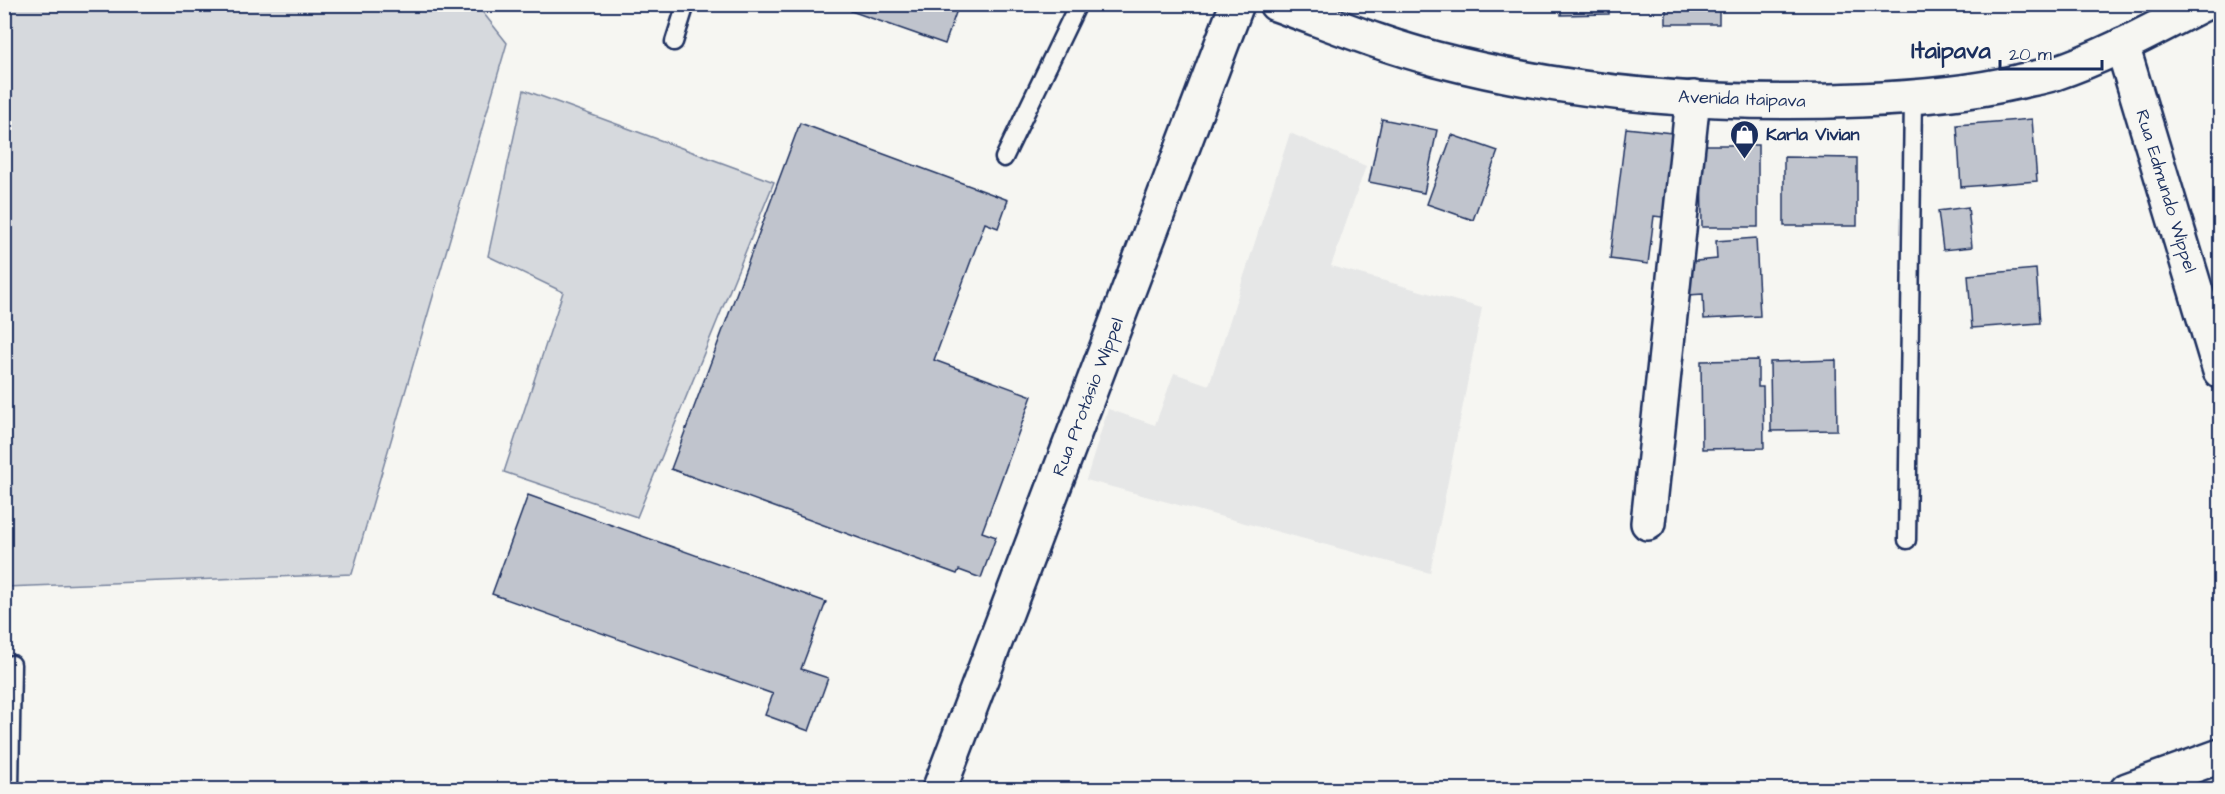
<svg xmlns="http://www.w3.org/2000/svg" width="2225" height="794" viewBox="0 0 2225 794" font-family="'Architects Daughter',sans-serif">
	<rect width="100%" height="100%" fill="#f6f6f2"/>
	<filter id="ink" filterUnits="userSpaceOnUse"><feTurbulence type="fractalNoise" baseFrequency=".0167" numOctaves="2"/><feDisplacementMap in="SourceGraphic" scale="12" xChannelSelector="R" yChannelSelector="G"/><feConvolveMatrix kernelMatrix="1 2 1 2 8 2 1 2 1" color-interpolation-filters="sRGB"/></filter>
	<g filter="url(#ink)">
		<polygon fill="#e6e7e7" points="1290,133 1366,166 1331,266 1482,308 1430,573 1086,480 1108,409 1155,425 1174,373 1209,385"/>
		<g fill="#d6d9dd" stroke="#78849e" stroke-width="1.5">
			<polygon points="4,5 477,5 507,43 352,574 5,587"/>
			<polygon points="524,90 774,182 637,517 504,472 563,292 488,256"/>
		</g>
		<g fill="#c0c4cd" stroke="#1b2f5e" stroke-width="1.5">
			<polygon points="853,4 959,4 945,44 851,11"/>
			<polygon points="1561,4 1609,4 1609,14 1561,15"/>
			<rect x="1666" y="4" width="53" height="20"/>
			<polygon points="1382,119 1437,130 1424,193 1369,182"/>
			<polygon points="2032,119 2037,181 1961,187 1957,125"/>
			<polygon points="800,123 1008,200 998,228 985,223 934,360 1032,396 982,532 996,537 981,578 959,570 957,574 671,469"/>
			<polygon points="1626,128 1681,134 1670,218 1654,216 1648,264 1610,259"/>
			<polygon points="1452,135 1498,151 1473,220 1427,204"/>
			<polygon points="1701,145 1758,145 1758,227 1702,227"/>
			<polygon points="1784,157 1857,158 1857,226 1784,226"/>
			<polygon points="1968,207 1972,247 1943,250 1938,211"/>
			<polygon points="1756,238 1760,316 1704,319 1703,294 1688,295 1686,262 1717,259 1716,241"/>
			<polygon points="2036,269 2040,323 1972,328 1968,275"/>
			<polygon points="1758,360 1758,387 1763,387 1764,448 1702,449 1701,361"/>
			<polygon points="1836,360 1837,430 1771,431 1770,362"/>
			<polygon points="528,495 826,602 801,669 828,678 809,731 765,715 773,694 492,594"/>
		</g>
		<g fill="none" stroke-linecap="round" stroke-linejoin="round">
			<defs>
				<g id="lane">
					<polyline points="674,42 686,4"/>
					<polyline points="1004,158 1078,4"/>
					<polyline points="1907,540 1913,98"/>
					<polyline points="10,790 12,664"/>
				</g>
				<g id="street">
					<polyline points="2122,45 2220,371"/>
					<polyline points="1648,523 1693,98"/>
					<polyline points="939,790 1237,4"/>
					<polyline points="2127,790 2220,756"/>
				</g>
				<path id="secondary" d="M1276,4C1329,23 1382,45 1436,59C1574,95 1718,106 1860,100C1913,98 1965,94 2017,82C2029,79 2043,77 2055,73C2106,56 2154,29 2203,4"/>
			</defs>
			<use href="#lane" stroke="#1b2f5e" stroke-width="21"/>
			<use href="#street" stroke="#1b2f5e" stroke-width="38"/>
			<use href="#secondary" stroke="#1b2f5e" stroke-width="38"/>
			<use href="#lane" stroke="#f6f6f2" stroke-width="16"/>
			<use href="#street" stroke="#f6f6f2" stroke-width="33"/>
			<use href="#secondary" stroke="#f6f6f2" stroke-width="33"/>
		</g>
	</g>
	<defs>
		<symbol id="shop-pin" viewBox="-11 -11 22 30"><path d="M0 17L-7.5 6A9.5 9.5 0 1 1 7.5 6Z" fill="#1b2f5e" stroke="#f6f6f2"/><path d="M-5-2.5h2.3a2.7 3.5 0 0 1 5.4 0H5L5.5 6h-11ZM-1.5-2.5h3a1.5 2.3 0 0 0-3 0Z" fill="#fff"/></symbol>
	</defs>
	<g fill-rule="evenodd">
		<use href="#shop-pin" x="1728" y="118" width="33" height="45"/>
	</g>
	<g text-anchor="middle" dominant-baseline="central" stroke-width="4.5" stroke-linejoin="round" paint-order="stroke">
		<g font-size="18" fill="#1b2f5e" stroke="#f6f6f2">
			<text transform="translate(1742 99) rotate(2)">Avenida Itaipava</text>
			<text transform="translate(2166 191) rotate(73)">Rua Edmundo Wippel</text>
			<text transform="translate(1088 397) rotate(-69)">Rua Protásio Wippel</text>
		</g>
		<g font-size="18" font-weight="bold" fill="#1b2f5e" stroke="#f6f6f2" text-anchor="start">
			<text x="1766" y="134">Karla Vivian</text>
		</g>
		<g font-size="24" font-weight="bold" fill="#1b2f5e" stroke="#f6f6f2">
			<text x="1951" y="51">Itaipava</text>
		</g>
	</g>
	<rect width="2225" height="794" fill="none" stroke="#f6f6f2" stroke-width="24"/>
	<rect x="12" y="12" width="2201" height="770" fill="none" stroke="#1b2f5e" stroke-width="2" filter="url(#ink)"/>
	<path d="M2000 60v9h102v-9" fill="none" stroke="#1b2f5e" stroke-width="3"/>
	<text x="2009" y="60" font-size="18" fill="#1b2f5e" stroke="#f6f6f2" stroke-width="4.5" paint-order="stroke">20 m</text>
</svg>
